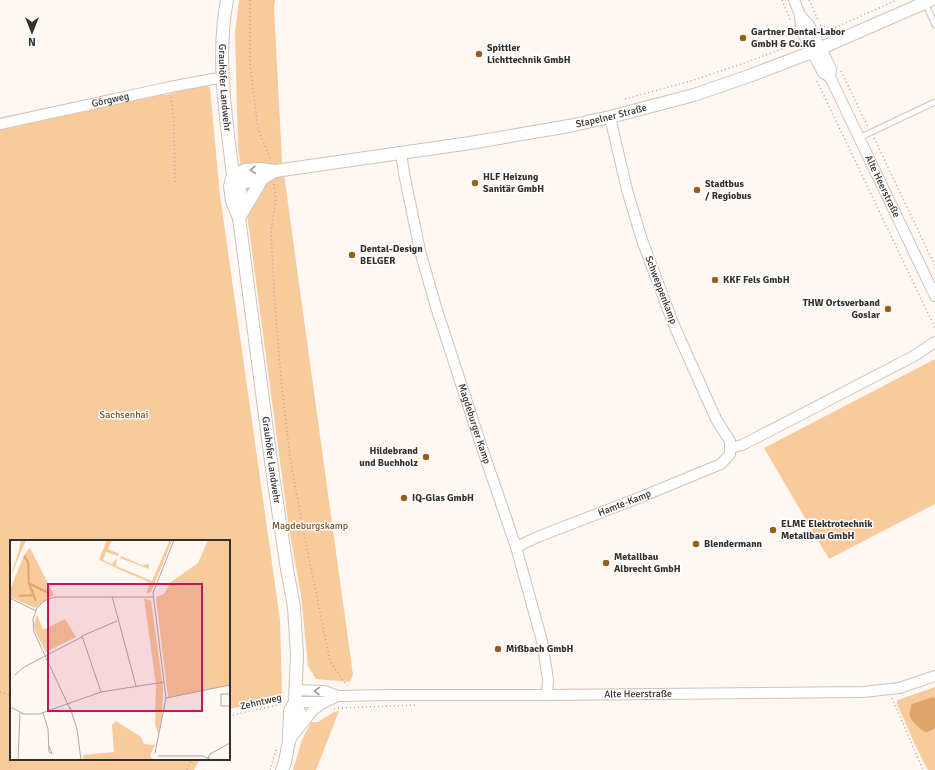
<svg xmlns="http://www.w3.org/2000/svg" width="935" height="770" viewBox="0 0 935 770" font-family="Signika,sans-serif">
	<rect width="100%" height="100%" fill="#fff8f2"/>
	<g fill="#f8ca9c">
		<polygon points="239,0 275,0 274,8 282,160 353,675 350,682 316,679 308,666 301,595 289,529 238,147 235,32"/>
		<polygon points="205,85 210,88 220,195 280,620 282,693 279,698 274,700 229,709 229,541 11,541 11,759 200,759 194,770 0,770 0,125 155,94 165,95 198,86"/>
		<polygon points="935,359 935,504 829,559 764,448"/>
		<polygon points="935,687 935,698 933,697 910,707 910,716 923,731 929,732 935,728 935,770 928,770 916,747 897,704 897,701 898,700"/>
		<polygon points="339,711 316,770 293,770 302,740 311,722 318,722 334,712"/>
	</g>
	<path fill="#dea56a" d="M933,697L935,698V728C932,730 930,732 926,732C922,732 911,720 910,717C909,713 910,707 912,704Z"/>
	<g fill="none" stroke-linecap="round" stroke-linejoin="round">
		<defs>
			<g id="service">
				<polyline points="925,3 935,25"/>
				<polyline points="859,138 935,102"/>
			</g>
			<g id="minor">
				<polyline points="794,0 800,15 801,29 812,52 823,73 830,77"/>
				<path id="s1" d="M800,15L809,25L821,48L831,69L830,77L935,296"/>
				<path id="s2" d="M0,124L170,87L213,79L222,78"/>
				<path id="s3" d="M401,153L404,173L420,251L436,307L480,442L516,547L542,641L548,680L547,695"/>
				<polyline points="730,448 742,445 750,441 914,356 935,342"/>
				<path id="s4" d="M516,547L540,536L641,497L721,464L730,454V441L716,419L673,323L642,240L627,190L610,117"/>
				<path id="s5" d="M296,690L324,691L338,696L390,695H547L863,692L899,688L935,676"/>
				<polyline points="295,702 324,702"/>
				<path d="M295,733C300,727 304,721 309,715C316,705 327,701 338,696"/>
			</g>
			<g id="tertiary">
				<path id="s6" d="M227,0C216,58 226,117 233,175L230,186L231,193L232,201L239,218L273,476L287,569L294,607L297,655L295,702L299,712L297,724L289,741L285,762L282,770"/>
				<path id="s7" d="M233,175L245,170L260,169L275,171L470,143L569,126L610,117L694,95L749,76L812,52L931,0"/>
				<polyline points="233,175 244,182 262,179 275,171"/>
				<path d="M233,175C242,190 242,197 240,214"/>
				<polyline points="239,218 262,179"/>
				<polyline points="289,738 290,711 295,702"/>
			</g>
		</defs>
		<use href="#service" stroke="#cec3b9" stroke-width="7"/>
		<use href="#minor" stroke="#cec3b9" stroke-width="12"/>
		<use href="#tertiary" stroke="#cec3b9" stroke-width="14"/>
		<g stroke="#ada7a2" stroke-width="1.5" stroke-dasharray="1 3" stroke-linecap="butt">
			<polyline points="250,0 250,63 258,129 271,160"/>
			<polyline points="782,0 791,22"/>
			<polyline points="809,0 818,20"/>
			<polyline points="820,25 832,29 897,0"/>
			<polyline points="841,71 868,127"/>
			<polyline points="817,81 935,328"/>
			<polyline points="171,97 174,120 175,184"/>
			<polyline points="625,99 694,80 750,61 790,46 795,38"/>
			<polyline points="874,138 935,266"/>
			<polyline points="274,184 276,199 271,232 275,307 281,379 290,457 302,524 330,661 347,686"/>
			<polyline points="0,692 11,695"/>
			<polyline points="892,698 923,770"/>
			<polyline points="334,709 340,708 418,705"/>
			<polyline points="229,716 282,704"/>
			<polyline points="187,770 192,759"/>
			<polyline points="270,770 277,747"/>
		</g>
		<use href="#service" stroke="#fff" stroke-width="5"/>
		<use href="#minor" stroke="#fff" stroke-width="10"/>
		<use href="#tertiary" stroke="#fff" stroke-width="12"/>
	</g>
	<defs><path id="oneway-chevron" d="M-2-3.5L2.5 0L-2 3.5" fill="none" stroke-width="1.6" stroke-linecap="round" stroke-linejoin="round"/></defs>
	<g stroke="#9a9896">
		<use href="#oneway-chevron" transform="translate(253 170) rotate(176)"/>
		<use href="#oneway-chevron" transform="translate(317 691) rotate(-178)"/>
	</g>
	<g fill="#975f1a" stroke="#fff" stroke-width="1.5">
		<circle cx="743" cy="38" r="4"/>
		<circle cx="479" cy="54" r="4"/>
		<circle cx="475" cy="183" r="4"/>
		<circle cx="697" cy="190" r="4"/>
		<circle cx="352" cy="255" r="4"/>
		<circle cx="715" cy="280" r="4"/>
		<circle cx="888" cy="309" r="4"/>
		<circle cx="426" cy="457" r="4"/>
		<circle cx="404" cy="498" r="4"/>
		<circle cx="773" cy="530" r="4"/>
		<circle cx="696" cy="544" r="4"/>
		<circle cx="606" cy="563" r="4"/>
		<circle cx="498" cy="649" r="4"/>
	</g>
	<g text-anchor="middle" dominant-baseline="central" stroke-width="3" stroke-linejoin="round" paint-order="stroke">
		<g font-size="10" font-weight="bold" fill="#34302c" stroke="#fff" text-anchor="start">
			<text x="751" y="32">Gartner Dental-Labor<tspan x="751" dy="12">GmbH &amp; Co.KG</tspan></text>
			<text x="487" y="48">Spittler<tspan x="487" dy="12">Lichttechnik GmbH</tspan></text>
			<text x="483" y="177">HLF Heizung<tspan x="483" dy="12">Sanitär GmbH</tspan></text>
			<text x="705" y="184">Stadtbus<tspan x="705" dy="12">/ Regiobus</tspan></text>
			<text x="360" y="249">Dental-Design<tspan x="360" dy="12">BELGER</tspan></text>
			<text x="723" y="280">KKF Fels GmbH</text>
			<text x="880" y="303" text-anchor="end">THW Ortsverband<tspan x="880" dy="12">Goslar</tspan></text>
			<text x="418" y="451" text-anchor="end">Hildebrand<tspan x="418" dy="12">und Buchholz</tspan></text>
			<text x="412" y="498">IQ-Glas GmbH</text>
			<text x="781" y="524">ELME Elektrotechnik<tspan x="781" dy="12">Metallbau GmbH</tspan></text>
			<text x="704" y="544">Blendermann</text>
			<text x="614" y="557">Metallbau<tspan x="614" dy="12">Albrecht GmbH</tspan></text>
			<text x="506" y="649">Mißbach GmbH</text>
		</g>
		<g font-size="10" fill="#34302c" stroke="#fff">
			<text stroke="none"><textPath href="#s6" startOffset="88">Grauhöfer Landwehr</textPath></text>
			<text stroke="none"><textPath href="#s2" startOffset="113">Görgweg</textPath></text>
			<text stroke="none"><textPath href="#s7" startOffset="384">Stapelner Straße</textPath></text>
			<text stroke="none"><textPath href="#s1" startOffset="192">Alte Heerstraße</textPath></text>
			<text transform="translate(661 290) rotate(69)">Schweppenkamp</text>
			<text stroke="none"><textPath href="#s3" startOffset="281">Magdeburger Kamp</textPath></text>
			<text stroke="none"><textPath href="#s6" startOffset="465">Grauhöfer Landwehr</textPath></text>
			<text stroke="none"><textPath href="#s4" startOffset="117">Hamte-Kamp</textPath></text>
			<text stroke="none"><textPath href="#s5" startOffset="343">Alte Heerstraße</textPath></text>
			<text transform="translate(261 702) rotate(-13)">Zehntweg</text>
		</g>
		<g font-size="10" fill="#744d21" stroke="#fff">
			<text x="124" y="415">Sachsenhai</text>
			<text x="310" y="526">Magdeburgskamp</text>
		</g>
	</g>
	<g transform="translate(10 540)">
		<rect width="220" height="220" fill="#fff8f2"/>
		<path d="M11,0H16L0,38L8,13ZM97,0H102L98,9L109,14L108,16L96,12L93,20L102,24L107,18L106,26L142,41L159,2L157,0L162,1L141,52L136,54L140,43L89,20ZM198,0H220V145L158,157L146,57L154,54L161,42L188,23ZM20,8L44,55L25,68L0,57V50L14,15ZM111,16L132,25L139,24V29L110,18ZM134,58L141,61L153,147L152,177L148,194L145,184L146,145ZM27,74L33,90L55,79L66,97L36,112L26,93L24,85ZM106,181L131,197L134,204L145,205L140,216L143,220H73V215L104,212L102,185Z" fill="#f8ca9c"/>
		<path fill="none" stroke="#dea56a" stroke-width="2" d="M14,16L18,22L19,44L26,61M20,44L39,53M9,56L24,55"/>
		<path fill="none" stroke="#aea8a3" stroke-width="1" d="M102,56L126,146M0,58L26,71M5,135L14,127L72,97M91,152L72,96L107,81M220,154H211V166H220M156,158L220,145M0,167L14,174H29L91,152L154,142M60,167L67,189L71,220M60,169L24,92L23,79L27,68L34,61L45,57H143M33,173L38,189L39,212L42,214L39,206M145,213L156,158L143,53L164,0M148,216H193L202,220M8,220L10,173M197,220L200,214L220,203"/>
		<path fill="#c2185b" fill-opacity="0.15" stroke="#c2185b" stroke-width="2" d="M38,44H192V171H38Z"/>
		<rect width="220" height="220" fill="none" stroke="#34302c" stroke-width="2"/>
	</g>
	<g transform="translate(32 32) rotate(180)" stroke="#ffffff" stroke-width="3" paint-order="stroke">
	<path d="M0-3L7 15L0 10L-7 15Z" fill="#34302c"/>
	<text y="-6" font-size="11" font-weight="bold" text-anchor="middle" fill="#34302c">N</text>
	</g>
</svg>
